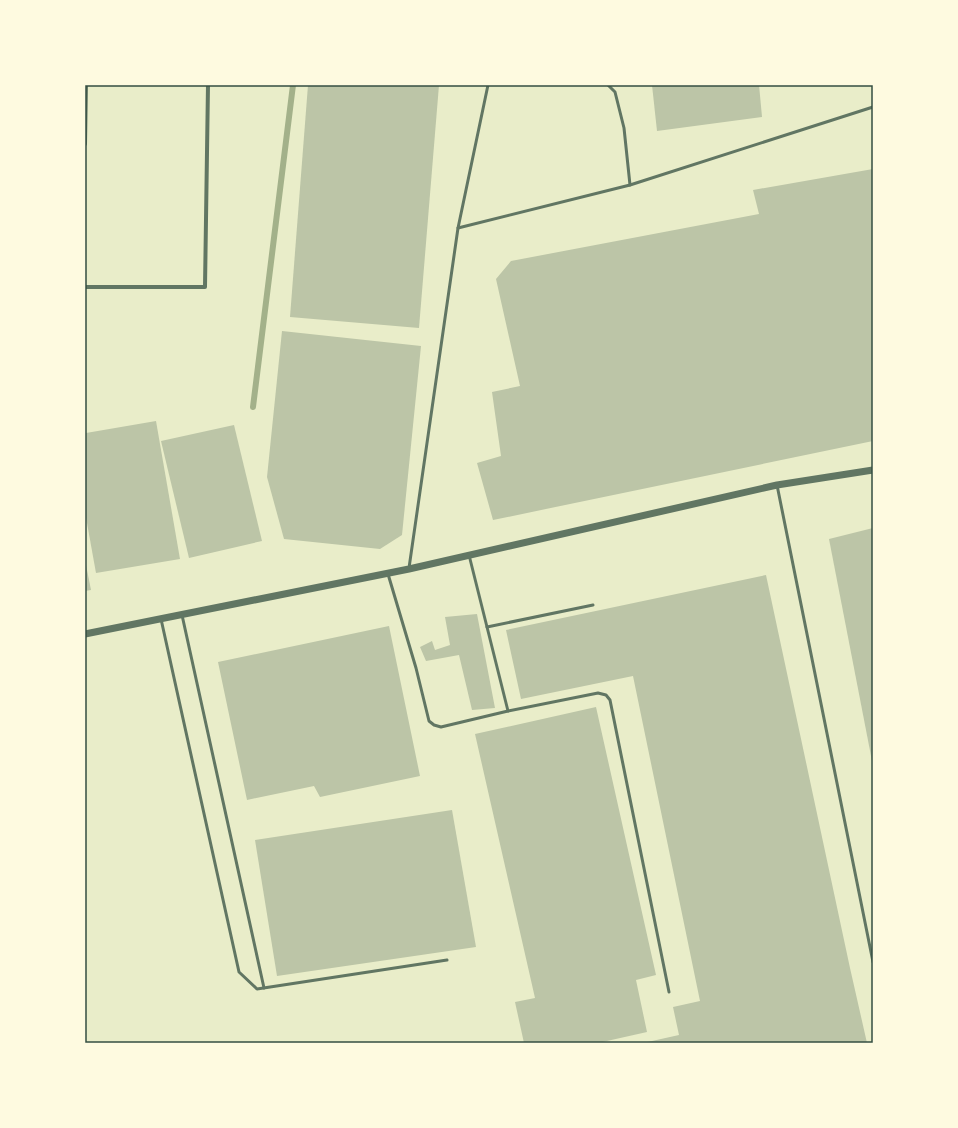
<svg xmlns="http://www.w3.org/2000/svg" width="958" height="1128" viewBox="0 0 958 1128" font-family="'Crimson Pro',serif">
	<rect width="100%" height="100%" fill="#e9edc9"/>
	<g fill="none" stroke-linecap="round" stroke-linejoin="round">
		<polyline stroke="#a3b18a" stroke-width="6" points="253,407 293,85"/>
	</g>
	<g fill="#bcc5a7">
		<polygon points="308,85 439,85 419,328 290,317"/>
		<polygon points="652,85 759,85 762,117 657,131"/>
		<polygon points="873,169 873,441 493,520 477,463 501,456 492,392 520,386 496,279 511,261 759,214 753,190"/>
		<polygon points="282,331 421,346 402,535 380,549 284,539 267,477"/>
		<polygon points="156,421 180,559 96,573 85,512 85,434 86,433"/>
		<polygon points="234,425 262,541 189,558 161,441"/>
		<polygon points="873,528 873,761 872,761 829,539"/>
		<polygon points="86,565 91,590 85,591 85,566"/>
		<polygon points="766,575 850,968 867,1043 643,1043 679,1035 673,1007 700,1001 633,676 521,699 506,630"/>
		<polygon points="477,614 495,708 472,710 459,655 426,661 420,647 432,641 435,650 450,645 445,617"/>
		<polygon points="389,626 420,776 320,797 314,786 247,800 218,662"/>
		<polygon points="596,707 656,975 636,980 647,1032 598,1043 524,1043 515,1002 535,998 475,734"/>
		<polygon points="452,810 476,947 277,976 255,840"/>
	</g>
	<g fill="none" stroke-linecap="round" stroke-linejoin="round">
		<g stroke="#617663" stroke-width="3">
			<polyline points="608,85 615,92 624,128 630,185"/>
			<polyline points="458,228 630,185 873,107"/>
			<polyline points="777,485 873,962"/>
			<polyline points="469,555 508,711"/>
			<polyline points="409,568 458,228 488,85"/>
			<polyline points="388,574 416,668 429,721 434,725 441,727 508,711 598,693 606,695 610,700 669,992"/>
			<polyline points="182,615 264,988"/>
			<polyline points="161,619 239,972 257,989 447,960"/>
			<polyline points="487,627 593,605"/>
		</g>
		<g stroke="#617663" stroke-width="4">
			<polyline points="85,144 86,85"/>
			<polyline points="85,287 205,287 208,85"/>
		</g>
		<polyline stroke="#617663" stroke-width="7" points="85,634 409,569 777,485 873,470"/>
	</g>
	<rect width="958" height="1128" fill="none" stroke="#fefae0" stroke-width="172"/>
	<rect x="86" y="86" width="786" height="956" fill="none" stroke="#344e41" stroke-width="1.5"/>
</svg>
